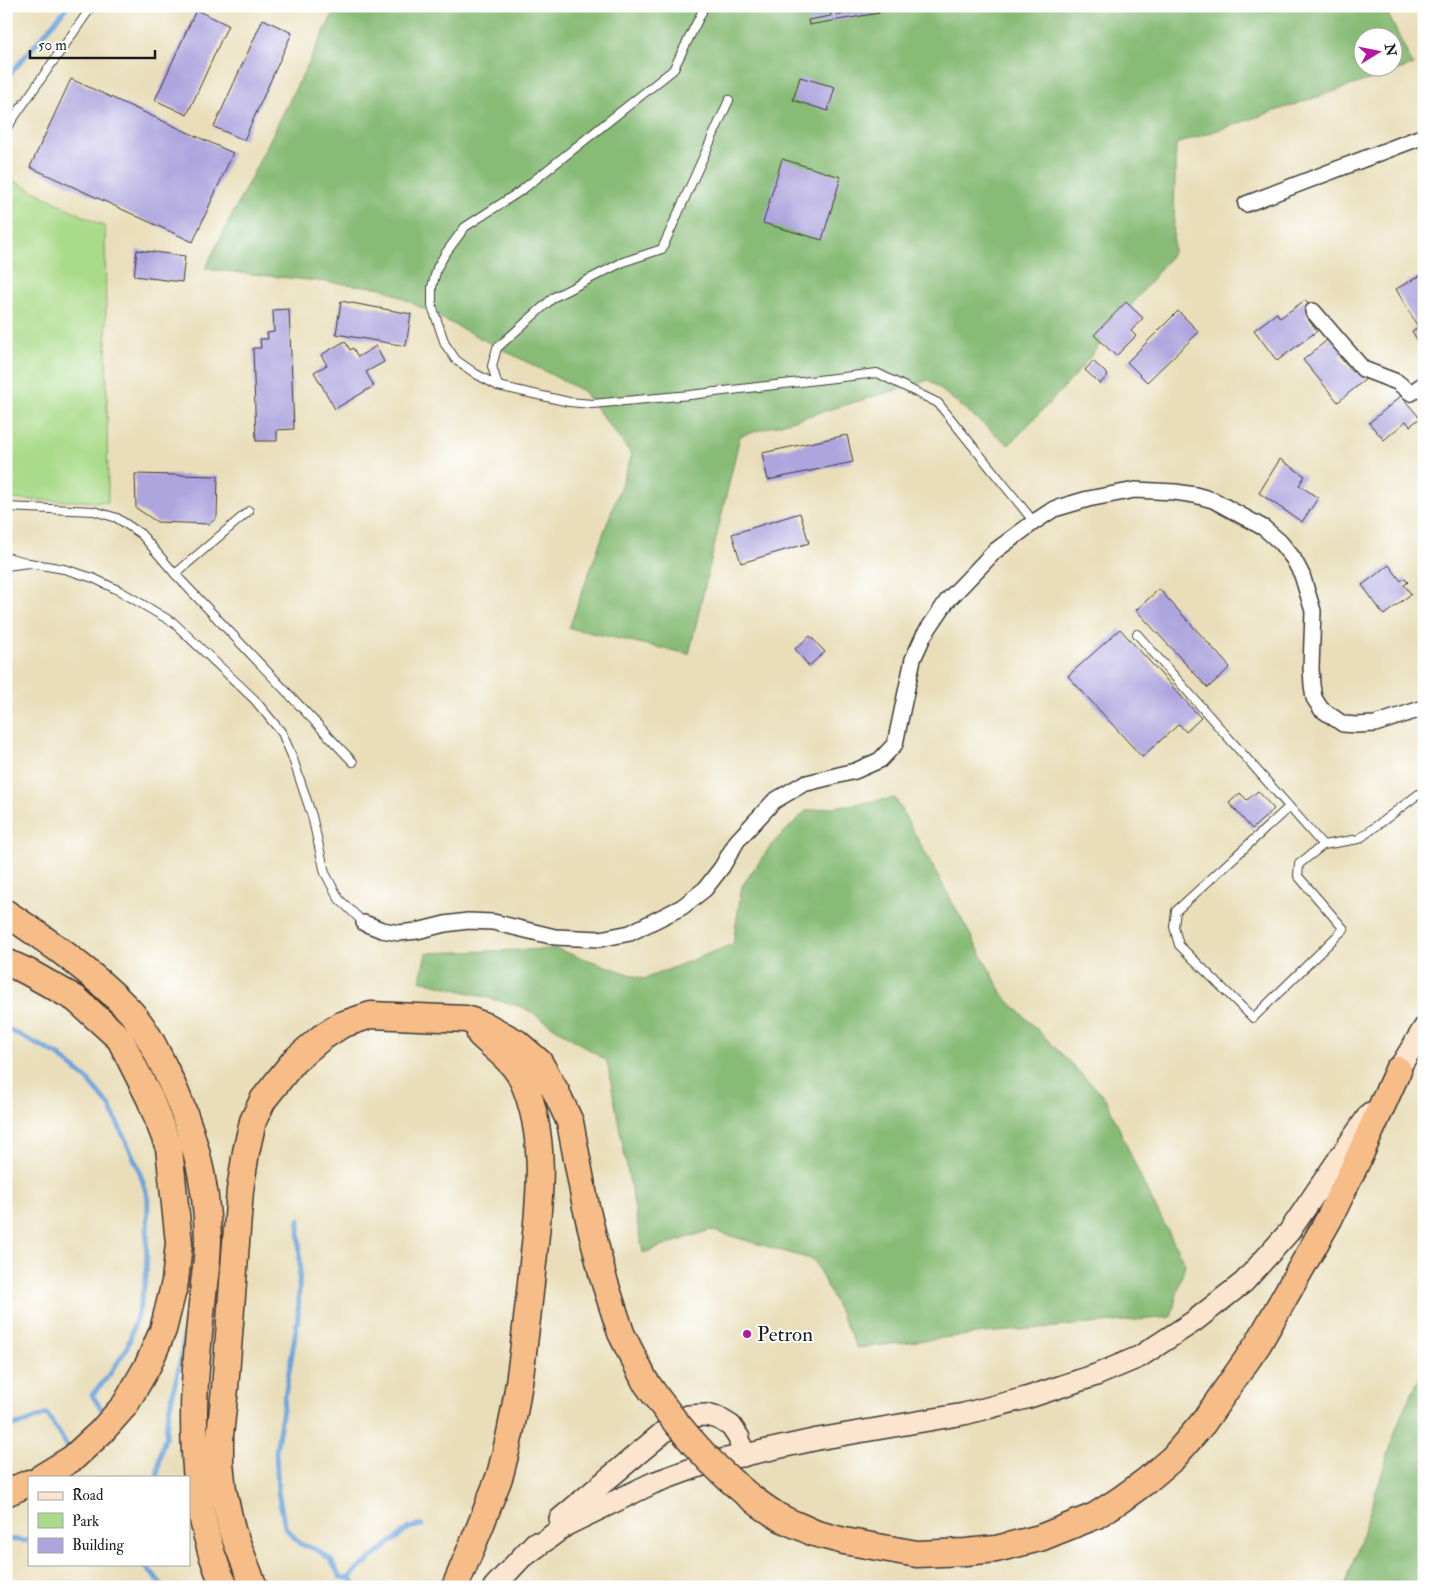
<svg xmlns="http://www.w3.org/2000/svg" width="1430" height="1593" viewBox="0 0 1430 1593" font-family="'IM FELL Double Pica',serif">
	<rect width="100%" height="100%" fill="#fff"/>
	<filter id="ink" filterUnits="userSpaceOnUse"><feTurbulence type="fractalNoise" baseFrequency=".02" numOctaves="2"/><feDisplacementMap in="SourceGraphic" scale="10" xChannelSelector="R" yChannelSelector="G"/><feConvolveMatrix kernelMatrix="1 2 1 2 8 2 1 2 1" color-interpolation-filters="sRGB"/></filter>
	<filter id="wash" filterUnits="userSpaceOnUse"><feTurbulence type="fractalNoise" baseFrequency=".0096" numOctaves="4" result="noise"/><feDisplacementMap in="SourceGraphic" scale="20" xChannelSelector="R" yChannelSelector="G"/><feGaussianBlur stdDeviation="1.12" result="paint"/><feColorMatrix in="noise" values="0 0 0 0 0 0 0 0 0 0 0 0 0 0 0 0 0 1.4 0 .05"/><feComposite in="paint" operator="in"/></filter>
	<g filter="url(#wash)">
		<rect width="100%" height="100%" fill="#e9deb9"/>
		<polygon fill="#aadb8a" stroke="#637c53" points="6,177 105,227 108,502 6,499"/>
		<g fill="#87bb76" stroke="#526c49" fill-rule="evenodd">
			<path d="M337,6H1384L1413,65L1176,144L1173,253L1074,377L1009,445L929,380L740,436L689,654L569,628L632,455L583,391L383,288L205,269ZM1362,38H1392V68H1362Z"/>
			<polygon points="895,798 1004,996 1106,1099 1145,1187 1185,1264 1171,1317 985,1333 857,1348 814,1260 710,1230 643,1253 607,1061 523,1007 420,980 426,953 556,949 644,979 733,944 742,886 772,844 806,811"/>
			<polygon points="1424,1369 1424,1587 1345,1587 1401,1415"/>
		</g>
		<g fill="none" stroke-linecap="round" stroke-linejoin="round">
			<g stroke="#6da4db" stroke-width="5">
				<polyline points="6,79 68,6"/>
				<polyline points="6,1028 58,1055 87,1079 109,1105 138,1167 148,1198 146,1277 140,1306 127,1348 110,1374 92,1395 106,1416"/>
				<polyline points="299,1220 300,1266 298,1317 276,1451 278,1492 285,1527 300,1544 315,1549 330,1559 341,1578 349,1578 357,1570 409,1528 422,1525"/>
				<polyline points="6,1427 24,1423 47,1414 68,1447"/>
				<polyline points="157,1477 161,1451 166,1436 167,1419 182,1354 187,1317"/>
				<polyline points="6,1539 29,1541"/>
				<polyline points="143,1564 164,1587"/>
				<polyline points="349,1578 359,1587"/>
			</g>
		</g>
		<g id="blocks">
			<g fill="#aea4de">
				<polygon points="830,6 836,6 837,15 879,8 879,13 809,25 808,20 831,16"/>
				<polygon points="196,10 228,25 187,115 155,100"/>
				<polygon points="263,19 292,33 244,140 214,127"/>
				<polygon points="800,77 835,87 828,111 793,100"/>
				<polygon points="71,79 233,153 193,242 30,167"/>
				<polygon points="782,159 841,177 822,240 763,223"/>
				<polygon points="137,250 185,256 182,282 134,276"/>
				<polygon points="1421,275 1424,280 1424,343 1420,345 1412,331 1418,327 1396,289"/>
				<polygon points="1305,300 1312,310 1305,315 1317,331 1277,361 1254,330 1277,313 1280,318"/>
				<polygon points="341,301 411,314 406,346 336,334"/>
				<polygon points="1126,302 1143,318 1131,331 1136,336 1116,356 1094,335"/>
				<polygon points="289,309 294,429 277,430 277,441 256,441 253,348 261,348 260,339 268,339 267,333 274,332 273,310"/>
				<polygon points="1178,311 1199,332 1147,382 1127,362"/>
				<polygon points="1332,336 1345,352 1339,356 1352,372 1358,367 1367,378 1338,402 1303,360"/>
				<polygon points="345,341 350,350 353,348 358,357 376,346 384,362 366,372 374,386 335,409 314,372 327,365 321,355"/>
				<polygon points="1093,361 1108,375 1100,384 1085,370"/>
				<polygon points="1401,396 1420,418 1410,426 1406,421 1384,440 1369,423"/>
				<polygon points="847,435 853,462 768,480 762,453"/>
				<polygon points="1280,459 1305,476 1299,485 1318,498 1302,522 1259,493"/>
				<polygon points="135,474 218,476 217,517 210,524 157,522 136,508"/>
				<polygon points="800,513 809,543 741,563 732,534"/>
				<polygon points="1389,565 1401,581 1404,578 1408,582 1404,585 1411,594 1384,615 1362,585"/>
				<polygon points="1159,589 1230,667 1208,688 1136,610"/>
				<polygon points="1120,629 1201,718 1186,732 1179,724 1142,757 1068,676"/>
				<polygon points="810,636 825,652 809,666 795,649"/>
				<polygon points="1258,791 1274,809 1252,829 1229,803 1240,793 1247,800"/>
			</g>
		</g>
	</g>
	<g filter="url(#ink)">
		<use href="#blocks" fill-opacity="0" stroke="#3b3934" stroke-width="1"/>
		<g fill="none" stroke-linecap="round" stroke-linejoin="round">
			<defs>
				<g id="service">
					<polyline points="701,6 702,12 673,70 522,190 465,227 445,254 437,268 432,287 432,306 445,344 456,360 476,374 498,386 569,402 592,404 690,395 877,373 938,403 1034,522"/>
					<polyline points="6,129 92,6"/>
					<polyline points="498,386 492,366 497,348 554,297 623,262 662,249 729,100"/>
					<polyline points="6,507 94,511 117,518 141,534 175,574 249,511"/>
					<polyline points="6,557 26,562"/>
					<polyline points="6,566 29,563 64,569 93,578 120,591 174,623 254,699 282,733 292,756 312,816 325,873 339,899 364,923"/>
					<polyline points="175,574 353,762"/>
					<polyline points="1137,634 1323,845 1359,839 1424,790"/>
					<polyline points="1289,807 1176,911 1174,927 1179,945 1253,1018 1344,929 1298,876 1299,864 1323,845"/>
				</g>
				<g id="minor">
					<polyline points="1246,204 1424,136"/>
					<polyline points="1313,311 1363,369 1397,382 1411,393 1424,384"/>
					<polyline points="364,923 382,930 399,933 417,931 445,924 468,921 493,922 555,937 600,939 630,933 682,907 705,889 722,867 737,841 774,801 803,784 855,771 880,760 895,744 913,659 924,635 947,601 995,551 1034,522 1054,509 1088,499 1135,490 1175,492 1195,495 1213,500 1264,528 1280,542 1293,558 1302,575 1313,611 1311,668 1312,685 1314,698 1321,709 1343,724 1357,725 1375,724 1424,708"/>
				</g>
				<g id="secondary">
					<polyline points="1390,1083 1424,1028"/>
					<polyline points="560,1519 666,1430 688,1416 706,1415 718,1418 731,1426 739,1438 743,1456"/>
					<polyline points="527,1554 566,1525 653,1483 708,1463 818,1439 964,1414 1026,1398 1096,1375 1139,1357 1193,1322 1244,1282 1289,1232 1370,1113"/>
					<polyline points="494,1587 535,1543"/>
				</g>
				<g id="motorway">
					<path d="M6,913C48,941 91,971 126,1007C144,1025 155,1048 166,1071C192,1125 207,1178 208,1239C208,1254 206,1269 204,1284C200,1327 194,1370 194,1413C194,1472 199,1533 225,1587"/>
					<polyline points="6,962 28,972 76,999 120,1039 150,1099 169,1148 179,1243 175,1282 163,1330 148,1365 125,1405 101,1432 73,1458 42,1477"/>
					<polyline points="6,1493 29,1483"/>
					<polyline points="814,1533 844,1541 917,1554 966,1552 996,1549 1040,1538 1095,1516 1120,1500 1146,1481 1173,1458 1203,1423 1258,1344 1329,1219 1358,1159 1398,1070"/>
					<polyline points="254,1587 232,1530 223,1490 220,1463 220,1436 225,1388 240,1190 246,1152 253,1121 263,1100 294,1061 321,1038 341,1025 371,1015 466,1019 488,1027 517,1043 539,1062 556,1092 570,1122 586,1207 603,1277 621,1333 645,1381"/>
					<path d="M455,1587C466,1560 478,1533 488,1506C492,1494 498,1483 501,1471C518,1409 524,1346 531,1283C537,1217 551,1145 523,1081C514,1061 495,1049 480,1034"/>
				</g>
			</defs>
			<use href="#service" stroke="#3b3934" stroke-width="10"/>
			<use href="#minor" stroke="#3b3934" stroke-width="18"/>
			<use href="#secondary" stroke="#3b3934" stroke-width="24"/>
			<use href="#motorway" stroke="#3b3934" stroke-width="29"/>
			<use href="#service" stroke="#fff" stroke-width="8"/>
			<use href="#minor" stroke="#fff" stroke-width="15"/>
			<use href="#secondary" stroke="#fce5cf" stroke-width="21"/>
			<use href="#motorway" stroke="#f7bd88" stroke-width="26"/>
			<defs>
				<path id="motorway-bridge" d="M645,1381C681,1433 724,1483 779,1517C790,1523 802,1527 814,1533"/>
			</defs>
			<use href="#motorway-bridge" stroke="#3b3934" stroke-width="29" stroke-linecap="butt"/>
			<use href="#motorway-bridge" stroke="#f7bd88" stroke-width="26"/>
		</g>
	</g>
	<circle fill="#b5179e" stroke="#fff" stroke-width="2" cx="747" cy="1334" r="5"/>
	<g text-anchor="middle" dominant-baseline="central" stroke-width="4" stroke-linejoin="round" paint-order="stroke">
		<g font-size="21" fill="#1c1c1c" stroke="#fff" text-anchor="start">
			<text x="757" y="1334">Petron</text>
		</g>
	</g>
	<rect width="1430" height="1593" fill="none" stroke="#fff" stroke-width="25"/>
	<rect x="28" y="1476" width="162" height="90" fill="#ffffff" stroke="#a4a4a4"/>
	<rect x="38" y="1492" width="25" height="8" fill="#fce5cf" stroke="#a4a4a4"/>
	<text x="72" y="1500" font-size="15" fill="#1c1c1c">Road</text>
	<rect x="38" y="1513" width="25" height="15" fill="#aadb8a" stroke="#a4a4a4"/>
	<text x="72" y="1526" font-size="15" fill="#1c1c1c">Park</text>
	<rect x="38" y="1538" width="25" height="15" fill="#aea4de" stroke="#a4a4a4"/>
	<text x="72" y="1550" font-size="15" fill="#1c1c1c">Building</text>
	<g transform="translate(1378 52) rotate(80)"><circle r="24" fill="#ffffff" stroke="#a4a4a4"/>
	<path d="M0-4L9 19L0 12L-9 19Z" fill="#b5179e"/>
	<text y="-8" font-size="14" font-weight="bold" text-anchor="middle" fill="#1c1c1c">N</text>
	</g>
	<path d="M30 50v8h125v-8" fill="none" stroke="#1c1c1c" stroke-width="2.5"/>
	<text x="38" y="50" font-size="15" fill="#1c1c1c" stroke="#ffffff" stroke-width="4" paint-order="stroke">50 m</text>
</svg>
